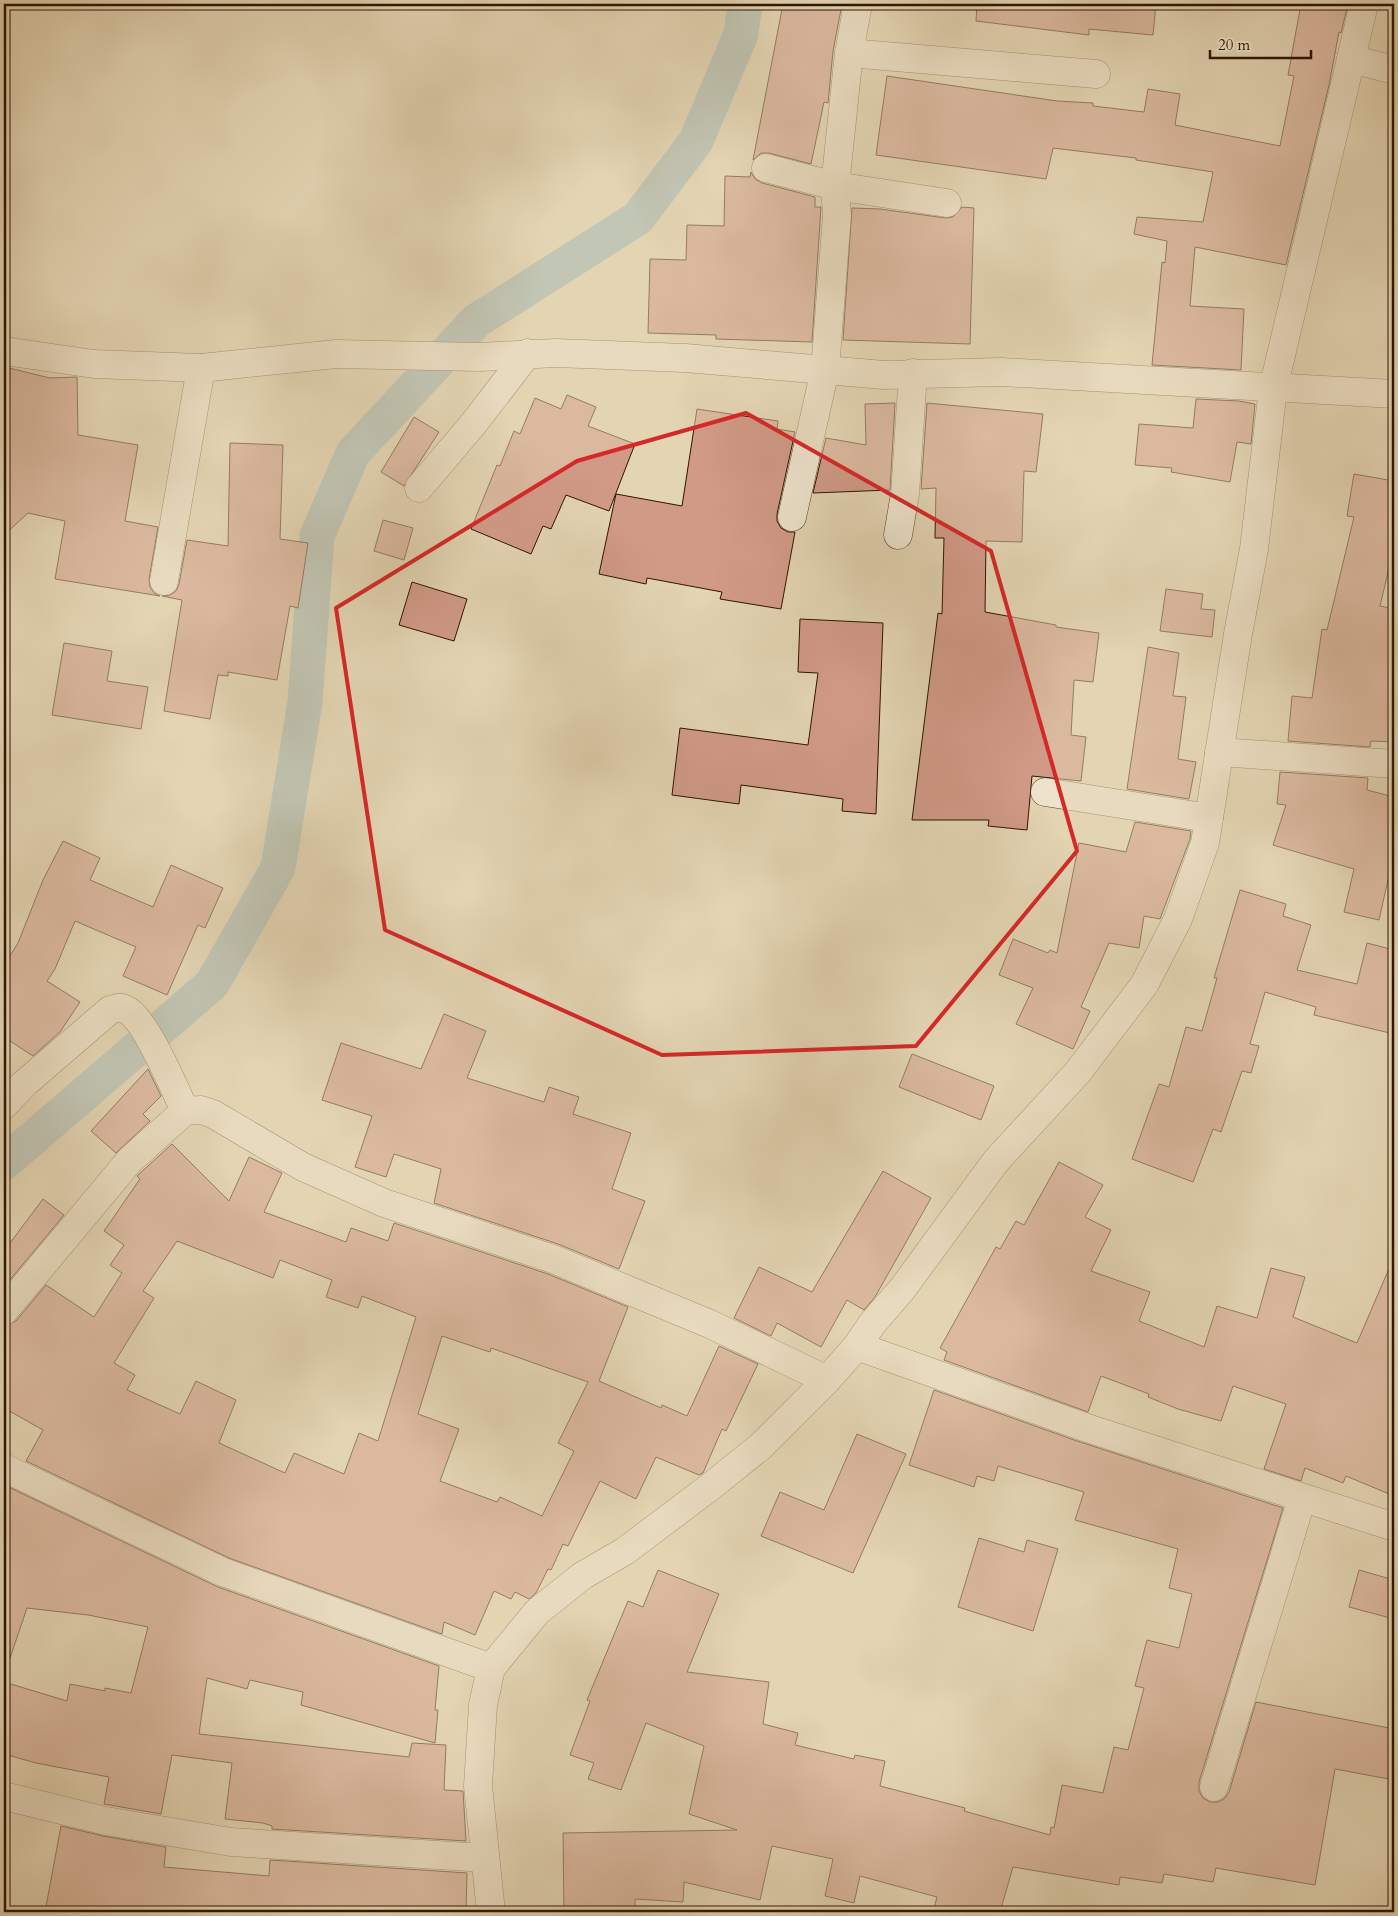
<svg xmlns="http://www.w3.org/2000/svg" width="1398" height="1916" viewBox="0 0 1398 1916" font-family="Cardo,serif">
	<rect width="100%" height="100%" fill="#e3d4b2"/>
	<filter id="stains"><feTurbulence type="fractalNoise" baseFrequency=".004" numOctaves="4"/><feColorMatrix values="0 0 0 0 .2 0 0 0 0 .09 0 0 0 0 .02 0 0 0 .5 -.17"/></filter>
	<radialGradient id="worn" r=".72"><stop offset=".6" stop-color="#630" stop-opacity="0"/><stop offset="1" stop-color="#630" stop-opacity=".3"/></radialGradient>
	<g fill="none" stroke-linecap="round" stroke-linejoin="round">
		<polyline stroke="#99b5b7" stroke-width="35" points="4,1163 212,984 278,868 305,702 317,536 353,453 476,321 638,218 696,141 741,34 745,4"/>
	</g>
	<g fill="#d19a87" stroke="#2e1400" fill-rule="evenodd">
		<polygon points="783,4 842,4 833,51 828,103 824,102 811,164 769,153 761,153 753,160"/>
		<polygon points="977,4 1156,4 1153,35 1089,29 1089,35 976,21"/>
		<polygon points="1301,4 1348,4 1341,33 1339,32 1329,85 1286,265 1195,247 1190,306 1244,309 1241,370 1152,365 1162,262 1165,263 1167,241 1134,234 1137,217 1203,222 1213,172 1136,160 1136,158 1053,148 1046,179 876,155 887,76 1057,101 1093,103 1093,106 1144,112 1148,89 1180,94 1175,125 1280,146 1294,76 1288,75"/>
		<polygon points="751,172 755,179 762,183 815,197 815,207 821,207 812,342 716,339 716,335 648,333 650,259 686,260 687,225 724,226 725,176 750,177"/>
		<polygon points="962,207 974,208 970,344 843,340 852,208 880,209 945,218 953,217"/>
		<polygon points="9,368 50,378 77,377 78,435 138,445 125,521 158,527 149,579 150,587 154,593 160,596 55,579 65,521 28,513 4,535 4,390"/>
		<polygon points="567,395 596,407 588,426 635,444 609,511 566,495 551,529 543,526 531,554 471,529 497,465 500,466 514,431 520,434 535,398 561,409"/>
		<polygon points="1196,399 1239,401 1255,404 1251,444 1237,442 1230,482 1171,472 1172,468 1135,465 1139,424 1193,428"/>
		<polygon points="895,403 890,490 813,493 826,438 866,445 865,404"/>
		<polygon points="927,403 1043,414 1036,472 1024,471 1022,542 986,541 985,612 1056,625 1056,627 1099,633 1093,682 1074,680 1071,735 1086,737 1081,781 1032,776 1027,830 988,826 989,820 912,820 938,613 942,614 944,538 935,538 936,488 921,489"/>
		<polygon points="697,409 778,421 777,429 795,432 777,514 777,521 781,528 788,532 795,532 781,609 720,599 722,592 647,578 646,584 599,574 616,494 682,506"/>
		<polygon points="414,417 439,432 404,486 381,472"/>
		<polygon points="230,443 283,445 280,539 308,543 298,608 290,606 277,680 228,672 228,676 218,675 210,719 164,711 182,600 162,596 170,595 176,591 179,584 187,540 228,546"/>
		<polygon points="1354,474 1394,481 1394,547 1380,606 1394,609 1394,742 1371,741 1370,747 1288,741 1292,696 1312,698 1322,629 1327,630 1354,517 1347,516"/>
		<polygon points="383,520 413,528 404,560 374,551"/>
		<polygon points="412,582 467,599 454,641 399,625"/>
		<polygon points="1166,589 1203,594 1201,609 1215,610 1212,637 1160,631"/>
		<polygon points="800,619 883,623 876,814 842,811 843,799 741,785 739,804 672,795 680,728 808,745 818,673 798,672"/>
		<polygon points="64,643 112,651 107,681 148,687 141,729 52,715"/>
		<polygon points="1148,647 1179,653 1173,696 1186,697 1178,759 1196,762 1189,799 1127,789"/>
		<polygon points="1280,772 1368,778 1367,790 1394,797 1394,853 1379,920 1344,912 1354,869 1273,845 1286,805 1277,804"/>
		<polygon points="1135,822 1191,831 1190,839 1160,919 1144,916 1139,948 1109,943 1081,1007 1090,1011 1073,1049 1016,1024 1033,988 999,975 1013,939 1048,953 1050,950 1057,953 1079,843 1126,852"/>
		<polygon points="63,841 100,858 90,880 153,907 171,865 223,888 205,928 198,925 167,995 123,976 136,947 75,921 55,969 47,981 80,1002 60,1032 33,1056 4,1037 4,965 18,943 43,880"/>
		<polygon points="1240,890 1286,904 1283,916 1311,925 1297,970 1357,984 1367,943 1394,950 1394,1034 1314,1015 1316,1007 1265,992 1250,1044 1259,1046 1251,1073 1242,1071 1221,1132 1213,1129 1193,1182 1132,1159 1159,1084 1169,1087 1186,1027 1202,1031 1217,978 1214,978"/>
		<polygon points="444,1014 486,1031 467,1078 544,1102 549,1087 579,1097 573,1114 631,1133 612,1189 645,1201 619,1269 558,1244 434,1203 441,1169 394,1154 386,1177 355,1167 372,1116 322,1100 341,1043 421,1069"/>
		<polygon points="912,1054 994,1086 981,1120 899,1087"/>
		<polygon points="148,1069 161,1096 143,1114 150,1121 116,1153 91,1131"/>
		<path d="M172,1144L229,1201L249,1157L282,1173L264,1212L346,1242L351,1228L388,1241L394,1223L548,1274L628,1307L599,1381L661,1408L662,1405L687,1416L719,1346L758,1364L726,1431L722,1429L703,1473L699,1475L656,1457L636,1499L600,1481L568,1546L563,1544L551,1570L548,1569L536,1593L529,1599L515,1592L511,1599L494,1591L475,1635L444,1622L442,1634L229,1558L26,1461L43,1430L4,1408V1326L16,1321L46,1285L94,1317L122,1273L110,1265L124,1245L104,1231L140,1179L137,1176ZM177,1241L273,1278L280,1260L332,1280L326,1297L358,1308L362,1296L416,1317L378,1441L359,1433L344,1474L294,1453L285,1473L219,1443L236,1400L196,1381L180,1414L127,1390L135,1375L114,1363L154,1298L143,1291ZM442,1336L490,1352L491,1348L588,1382L558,1443L574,1451L542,1516L500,1497L497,1502L440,1481L459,1429L418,1414Z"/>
		<polygon points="1059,1162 1103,1185 1085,1217 1111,1230 1091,1271 1150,1292 1139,1321 1204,1347 1217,1306 1257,1318 1271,1268 1305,1277 1293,1317 1357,1343 1394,1257 1394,1496 1346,1476 1343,1483 1305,1468 1301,1481 1264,1469 1286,1404 1233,1386 1221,1421 1178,1409 1148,1397 1149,1394 1101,1376 1088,1412 944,1360 947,1352 940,1348 996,1247 1000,1249 1016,1221 1024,1225"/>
		<polygon points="883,1171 931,1198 875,1297 864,1310 847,1300 821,1347 777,1323 771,1336 734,1318 759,1267 812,1292"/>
		<polygon points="43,1199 64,1215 4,1287 4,1251"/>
		<polygon points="934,1390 1077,1441 1283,1508 1199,1782 1199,1791 1203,1798 1210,1802 1218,1802 1224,1799 1229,1792 1256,1702 1394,1729 1394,1780 1335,1769 1315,1885 1216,1868 1213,1882 1164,1874 1162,1883 1120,1877 1119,1885 1013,1867 1000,1912 933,1912 937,1897 860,1876 854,1903 825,1896 833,1859 772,1846 760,1900 684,1882 683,1902 635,1899 635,1912 564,1912 563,1833 737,1830 689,1814 704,1746 646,1723 621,1790 588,1779 594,1763 570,1755 590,1701 587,1700 628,1601 643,1607 658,1570 719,1594 687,1672 769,1682 763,1724 798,1733 795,1745 854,1759 855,1755 885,1761 880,1786 965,1808 964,1811 1050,1835 1051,1827 1054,1828 1062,1785 1103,1793 1114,1747 1128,1750 1144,1688 1135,1686 1147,1640 1179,1648 1192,1594 1169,1588 1178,1549 1075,1520 1084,1492 998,1466 994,1481 977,1476 974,1487 909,1465"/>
		<polygon points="857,1434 906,1454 853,1573 761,1536 780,1492 824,1510"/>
		<polygon points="4,1485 218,1587 439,1666 435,1710 438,1710 435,1743 301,1705 303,1692 250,1680 247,1689 207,1678 199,1734 409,1757 412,1743 446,1745 444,1790 463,1791 466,1841 272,1829 272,1826 263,1823 225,1819 232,1763 172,1755 161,1814 104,1804 109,1777 36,1763 4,1754 4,1682 67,1701 70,1684 105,1691 105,1688 131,1693 148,1627 88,1615 27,1608 8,1664 4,1663"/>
		<polygon points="979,1538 1024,1552 1027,1540 1058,1549 1033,1631 958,1607"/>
		<polygon points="1359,1570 1394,1580 1394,1619 1349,1607"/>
		<polygon points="61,1826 103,1836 166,1847 164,1867 269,1876 270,1860 467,1873 466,1912 45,1912"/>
	</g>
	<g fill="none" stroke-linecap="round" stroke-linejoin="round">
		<defs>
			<g id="minor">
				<polyline points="849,53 1096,74"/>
				<polyline points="1351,59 1394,70"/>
				<polyline points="766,168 835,186 947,203"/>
				<polyline points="4,351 94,364 201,368 336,354 479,357 556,353 685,358 884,375 1001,372 1394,394"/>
				<polyline points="419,488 474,423 528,353"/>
				<polyline points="792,517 825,370 837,215 835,186 849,53 858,4"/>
				<polyline points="898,535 905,494 913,373"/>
				<polyline points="164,581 201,368"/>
				<polyline points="1219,752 1394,764"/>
				<polyline points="1045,792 1209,818"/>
				<path d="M4,1105L25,1083L110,1010C115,1009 119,1006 125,1009C145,1017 175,1090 185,1111"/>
				<polyline points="4,1311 130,1160 185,1111 201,1110 213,1114 303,1167 384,1203 553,1259 710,1324 827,1380"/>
				<polyline points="857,1346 1090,1429 1394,1527"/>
				<polyline points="4,1468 223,1572 491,1668"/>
				<polyline points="1214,1787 1302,1498"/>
				<polyline points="4,1796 106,1821 231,1842 485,1858"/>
				<polyline points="491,1912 478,1786 483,1705 491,1668 537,1612 582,1576 625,1551 710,1487 761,1446 827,1380 857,1346 872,1324 903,1288 996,1161 1078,1072 1144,985 1178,919 1205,843 1238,634 1254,549 1273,389 1364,4"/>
			</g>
		</defs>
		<use href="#minor" stroke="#5b442c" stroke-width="29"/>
		<use href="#minor" stroke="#ede3cd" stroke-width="28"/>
	</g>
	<path d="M0 0H1398V1916H0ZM746,413L991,551L1077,851L916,1046L662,1055L385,930L336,608L577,461Z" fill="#e3d4b2" fill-opacity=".55" fill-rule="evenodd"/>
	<path fill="none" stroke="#d62828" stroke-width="4" stroke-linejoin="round" d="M746,413L991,551L1077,851L916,1046L662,1055L385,930L336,608L577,461Z"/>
	<rect width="1398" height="1916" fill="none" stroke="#e3d4b2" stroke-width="20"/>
	<rect x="5" y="5" width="1388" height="1906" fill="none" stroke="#2e1400" stroke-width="2.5"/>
	<rect x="10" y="10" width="1378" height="1896" fill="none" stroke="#2e1400"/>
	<path d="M1210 50v8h101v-8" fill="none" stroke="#2e1400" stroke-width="2.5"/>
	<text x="1218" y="50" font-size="15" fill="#2e1400" stroke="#ede3cd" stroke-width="4" paint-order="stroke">20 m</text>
	<rect width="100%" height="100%" filter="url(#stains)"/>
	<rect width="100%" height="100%" fill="url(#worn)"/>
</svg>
